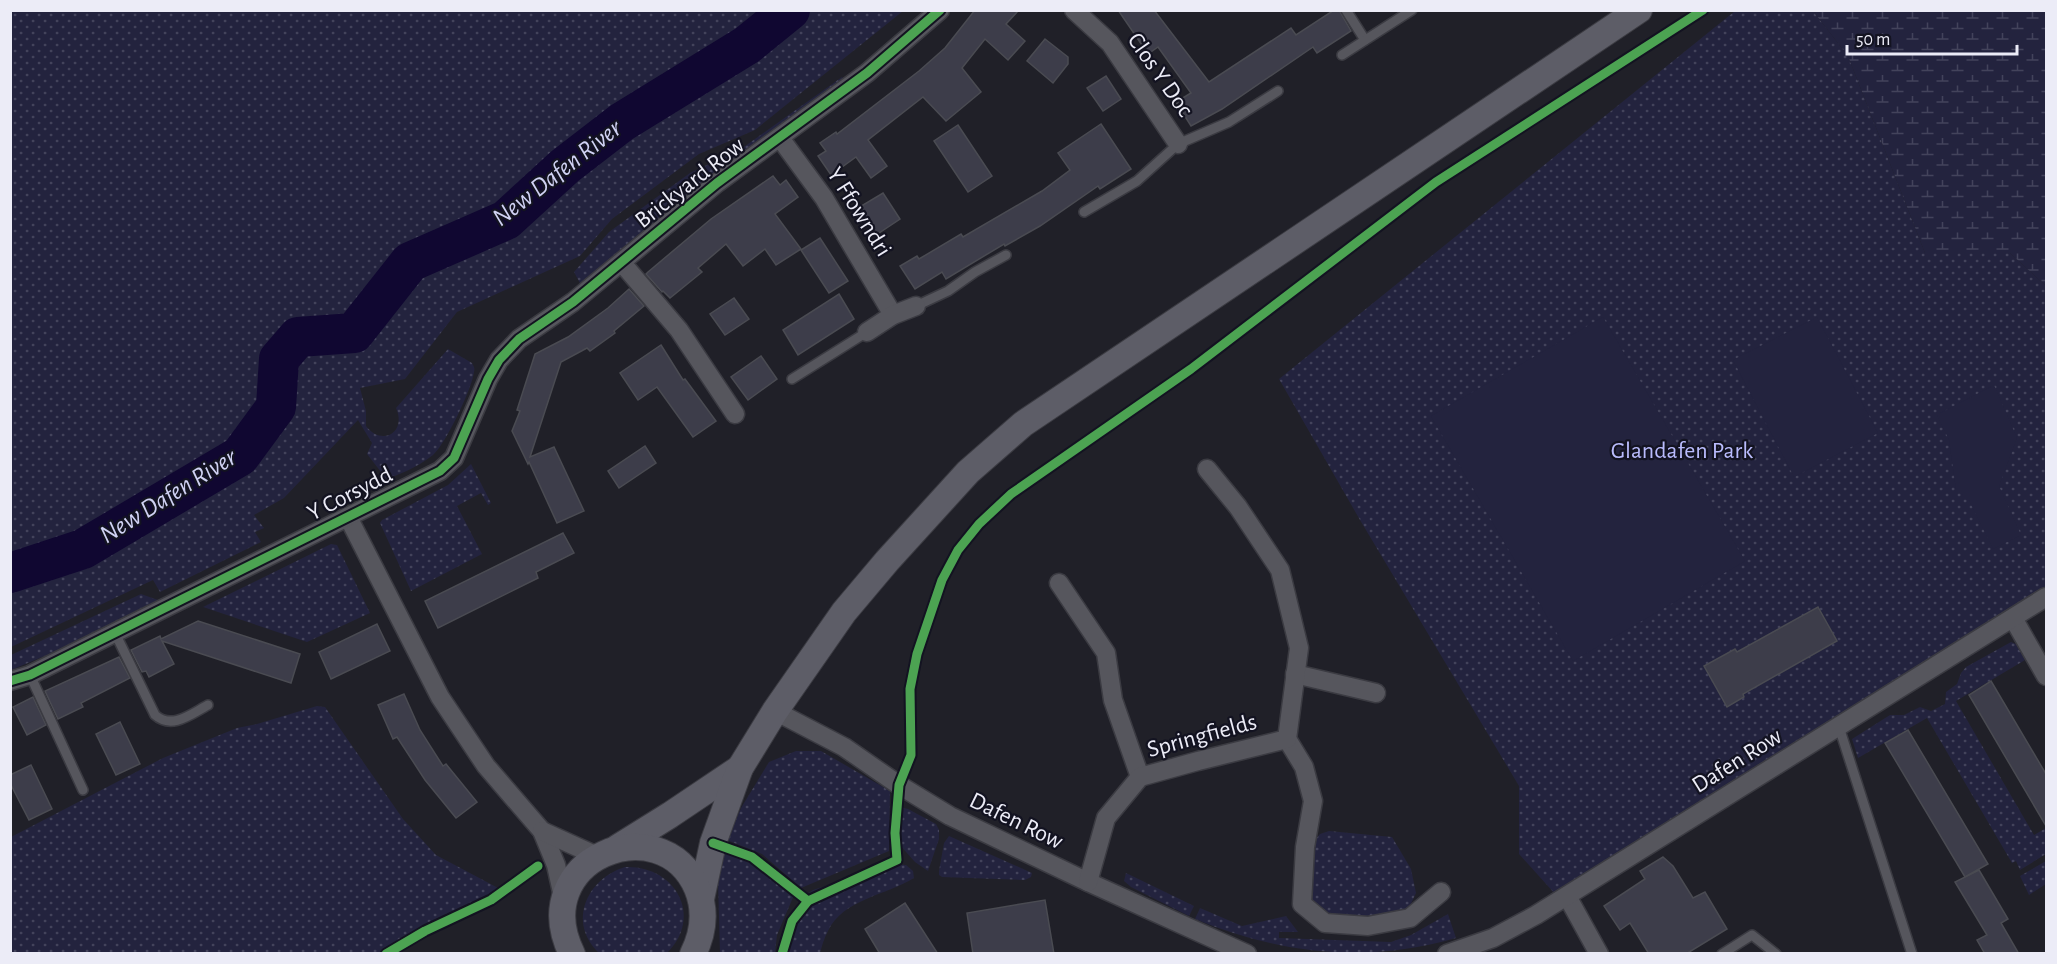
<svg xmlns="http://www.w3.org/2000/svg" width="2057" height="964" viewBox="0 0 2057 964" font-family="'Alegreya Sans',sans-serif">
	<defs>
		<pattern id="grass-dots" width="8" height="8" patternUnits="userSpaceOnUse" patternTransform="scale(1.5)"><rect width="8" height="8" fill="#23233e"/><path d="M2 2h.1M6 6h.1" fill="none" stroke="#43435b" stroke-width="1.8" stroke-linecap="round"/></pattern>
		<pattern id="wetland-marsh" width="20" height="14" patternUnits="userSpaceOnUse" patternTransform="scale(1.5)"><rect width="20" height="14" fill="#23233e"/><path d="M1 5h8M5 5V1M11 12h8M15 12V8" fill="none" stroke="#43435b"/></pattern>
	</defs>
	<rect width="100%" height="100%" fill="#202028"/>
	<g fill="url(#grass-dots)">
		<path d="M11,10H903V11L755,130L699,154L612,219L580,256L457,312L405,379L360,388L366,411V426C382,447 407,432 396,408L448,349L472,363C474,367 475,368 474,372C472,389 445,445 433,455C417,468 397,475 378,483L381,472L367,454L372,443L358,420L284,498L254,515L264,528L255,532L261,542L160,592L153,580L11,647Z"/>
		<polygon points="1735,11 1813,11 1848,56 1925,253 2010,253 2046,286 2046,592 1556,895 1519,854 1519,786 1360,520 1279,379"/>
		<polygon points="842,77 845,80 702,182 581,285 574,272 609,232 690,173 741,149"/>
		<polygon points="471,464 491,503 488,505 481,493 457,506 482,554 411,591 380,523 382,520 448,485"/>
		<polygon points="331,544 337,545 370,613 307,642 203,607"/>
		<polygon points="141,594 158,600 47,655 11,670 11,655"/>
		<polygon points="2011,642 2016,644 2025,660 1956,701 2034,835 2046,828 2046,854 2020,870 2016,861 2012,863 1927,718 1858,758 1852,739 1890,715 1904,715 1920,707 1931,711 1945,704 1946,692 1957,684 1961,673 1966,667"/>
		<path d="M317,706L325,707L403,819L436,855L500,889C462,913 419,931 378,953H11V837L163,758L237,728L257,724Z"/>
		<polygon points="796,751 821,751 890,791 889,851 801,888 762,854 727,840 741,808 769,762"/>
		<polygon points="900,807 908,809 936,824 939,830 939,839 928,871 915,862 898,843 898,810"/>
		<polygon points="1329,831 1392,837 1411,869 1416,893 1408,910 1368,918 1323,915 1309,900 1315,840 1320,834"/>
		<polygon points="949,836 1032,873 1031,877 1025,880 942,877 939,875 939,871 944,843"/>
		<polygon points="723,852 747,861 794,895 777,935 775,953 720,954 718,881"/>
		<polygon points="2046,861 2046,884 2029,895 2020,876"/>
		<path d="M894,864L906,865L913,871L914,878C887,895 843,899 828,931C824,938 822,946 820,953H784L801,898L813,890Z"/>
		<path d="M625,867C675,865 704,916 667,953H599C567,923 586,879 625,867Z"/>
		<polygon points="1126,873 1194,906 1189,916 1131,887 1124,881"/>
		<path d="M1200,908L1242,926L1286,916L1298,932H1279V938L1391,942L1411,935L1448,914L1456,938C1366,964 1280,954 1195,919Z"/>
	</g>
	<polygon fill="url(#wetland-marsh)" points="1813,11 2046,11 2046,286 2010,253 1925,253 1848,56"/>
	<g fill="#23233e">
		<polygon points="1603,317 1745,561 1573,661 1431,416"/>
		<polygon points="1817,317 1878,433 1794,477 1733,360"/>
		<polygon points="1994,385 2017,438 1999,486 2021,535 1993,549 1969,500 1956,489 1949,440 1937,415"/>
	</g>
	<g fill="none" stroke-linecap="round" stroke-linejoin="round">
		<polyline stroke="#100731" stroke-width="40" points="10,573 83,549 240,456 276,407 279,359 298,337 354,333 410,262 506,220 565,166 622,122 747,45 790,10"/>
	</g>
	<g fill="#3d3d4a" stroke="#4a4b52" stroke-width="1.5">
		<polygon points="975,10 1019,10 1006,24 1025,41 1008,60 985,39 962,68 981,92 946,121 923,97 868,140 887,166 871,178 856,157 831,175 818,156 826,151 820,143 836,132 837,134 919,71 945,48"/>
		<polygon points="1118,10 1154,10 1209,82 1291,28 1296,35 1334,10 1339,10 1351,31 1317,53 1313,47 1222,109 1191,126 1176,102 1191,93 1158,47 1148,54"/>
		<polygon points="1045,39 1068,57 1068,64 1053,83 1027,61"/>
		<polygon points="1106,76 1121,99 1103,111 1087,88"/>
		<polygon points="1101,124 1131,169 1100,189 1098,186 1040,226 1005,246 1004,244 946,279 942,272 915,289 900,266 917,256 919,259 961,234 963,237 1042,191 1070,170 1058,153"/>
		<polygon points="958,125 992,176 968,192 934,141"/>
		<polygon points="773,176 780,185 786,180 798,197 775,214 801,249 776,265 765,249 743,266 726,244 698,268 702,272 670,298 663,291 662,292 646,274 648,272 711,219"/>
		<polygon points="883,193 900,219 876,235 858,208"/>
		<polygon points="820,238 848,281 829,293 801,250"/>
		<polygon points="629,289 644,306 614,331 615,333 590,351 587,348 561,362 530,457 554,447 584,511 557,523 529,462 528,464 512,431 520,411 517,410 535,354 568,337 608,308"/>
		<polygon points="839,294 854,319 798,355 783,330"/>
		<polygon points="734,298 749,319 725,335 710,314"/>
		<polygon points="661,345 683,380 685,379 716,421 693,437 657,387 638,400 620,373"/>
		<polygon points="761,356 777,379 748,400 731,377"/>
		<polygon points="645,446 656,463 619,488 608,471"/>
		<polygon points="563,533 574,553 536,572 538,578 438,628 425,601"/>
		<polygon points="1818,607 1837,641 1743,694 1744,697 1727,707 1704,666 1735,649 1737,652"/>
		<polygon points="198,621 300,654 291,683 162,641 174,664 149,677 146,671 142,672 131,650 160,636 161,639"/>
		<polygon points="377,624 390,651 331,679 319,652"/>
		<polygon points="119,657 130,678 81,703 83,707 58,719 45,691"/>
		<polygon points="1991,681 2046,774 2046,826 1969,695"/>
		<polygon points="404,694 420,730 443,766 446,764 477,802 456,818 425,780 397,737 393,739 378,705"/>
		<polygon points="33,697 46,725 27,735 13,707"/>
		<polygon points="120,722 140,764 116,775 96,734"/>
		<polygon points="1908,730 1988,864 1965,877 1885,743"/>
		<polygon points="31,765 52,809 29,820 10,783 10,775"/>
		<polygon points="1663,857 1673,866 1693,898 1705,892 1727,929 1686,954 1649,954 1630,923 1620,930 1604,906 1645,879 1640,871"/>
		<polygon points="1979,870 2008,919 2001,923 2019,954 1985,954 1977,940 1987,935 1955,882"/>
		<polygon points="1045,900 1054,954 973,954 967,913"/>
		<polygon points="905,903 938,954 880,954 865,929"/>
	</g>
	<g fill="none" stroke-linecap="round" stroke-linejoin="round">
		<defs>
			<g id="service">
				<polyline points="1346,10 1365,40"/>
				<polyline points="1342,55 1412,10"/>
				<polyline points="1084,212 1137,181 1178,144 1229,122 1278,91"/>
				<polyline points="916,306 948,291 975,272 1006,255"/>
				<polyline points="792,379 867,332"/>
				<path d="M115,633L155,715C172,730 191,714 208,705"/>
				<polyline points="30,675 83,790"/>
				<polyline points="1839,727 1912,954"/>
				<polyline points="1722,954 1752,935 1776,954"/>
			</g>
			<g id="minor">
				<polyline points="1074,10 1110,43 1178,144"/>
				<polyline points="780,138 824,198 893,315"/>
				<polyline points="622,263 679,330 735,414"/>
				<polyline points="867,332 893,315 916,306"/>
				<polyline points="348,517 440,697 486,766 542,831 556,865 564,901"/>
				<polyline points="1059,583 1106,653 1113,700 1140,777"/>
				<polyline points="2013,618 2046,676"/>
				<polyline points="1295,674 1376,693"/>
				<polyline points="10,681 30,675 440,471 454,458 488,379 499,360 519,339 573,302 717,183 867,73 940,10"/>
				<polyline points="775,711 844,747 899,785 950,816 1088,882 1247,954"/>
				<polyline points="1287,739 1304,767 1313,801 1305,847 1302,904 1325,923 1368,926 1410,918 1441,892"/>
				<polyline points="542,831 597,856"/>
				<polyline points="1088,882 1106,818 1140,777 1198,761 1287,739 1299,648 1280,570 1238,507 1207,469"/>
				<polyline points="1567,896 1599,954"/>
				<polyline points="1447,954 1493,938 1536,915 2046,597"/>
			</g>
			<g id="secondary">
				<polyline points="617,848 670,815 740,768"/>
				<polyline points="701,899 713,843 740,768 775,711 844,612 887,561 968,472 1023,424 1639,10"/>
				<path d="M572,954C525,859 661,805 697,888C706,910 704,932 693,954"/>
			</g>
		</defs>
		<use href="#service" stroke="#3b3b42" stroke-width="12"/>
		<use href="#minor" stroke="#3b3b42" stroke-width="21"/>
		<use href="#secondary" stroke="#3b3b42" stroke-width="28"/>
		<use href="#service" stroke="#56565d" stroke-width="9"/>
		<use href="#minor" stroke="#56565d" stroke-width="18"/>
		<use href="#secondary" stroke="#5d5d67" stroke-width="26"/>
		<defs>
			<g id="cycleway">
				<polyline points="10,681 30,675 440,471 454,458 488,379 499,360 519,339 573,302 717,183 867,73 940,10"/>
				<polyline points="713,843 752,857 808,901"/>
				<polyline points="386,954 425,931 491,900 538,866"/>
				<polyline points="782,954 792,921 808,901 897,860 895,833 899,785 911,755 910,689 917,654 942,580 958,550 979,524 1011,494 1191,369 1436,182 1703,10"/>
			</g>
		</defs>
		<use href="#cycleway" stroke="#131321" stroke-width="13"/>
		<use href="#cycleway" stroke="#4ca352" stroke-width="9"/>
	</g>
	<g text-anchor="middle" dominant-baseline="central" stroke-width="4.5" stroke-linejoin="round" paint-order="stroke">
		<g font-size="24" fill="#ececf7" stroke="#131321">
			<text transform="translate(1160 75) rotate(55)">Clos Y Doc</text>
			<text transform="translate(690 183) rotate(-38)">Brickyard Row</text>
			<text transform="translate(859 212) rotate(58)">Y Ffowndri</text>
			<text transform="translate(350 494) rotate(-27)">Y Corsydd</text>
			<text transform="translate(1202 736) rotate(-15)">Springfields</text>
			<text transform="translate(1737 761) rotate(-32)">Dafen Row</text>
			<text transform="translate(1016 821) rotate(26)">Dafen Row</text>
		</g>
		<g font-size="24" fill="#b9bbfc" stroke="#131321">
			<text x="1682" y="451">Glandafen Park</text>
		</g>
		<g font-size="26" font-style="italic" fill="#d0d2f3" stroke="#131321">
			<text transform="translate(557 173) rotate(-38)">New Dafen River</text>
			<text transform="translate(168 496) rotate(-32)">New Dafen River</text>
		</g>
	</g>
	<rect width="2057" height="964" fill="none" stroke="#ececf7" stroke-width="24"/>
	<path d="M1847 45v9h170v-9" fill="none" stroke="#ececf7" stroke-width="3"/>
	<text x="1856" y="45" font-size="18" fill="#ececf7" stroke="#131321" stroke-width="4.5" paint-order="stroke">50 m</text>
</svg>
